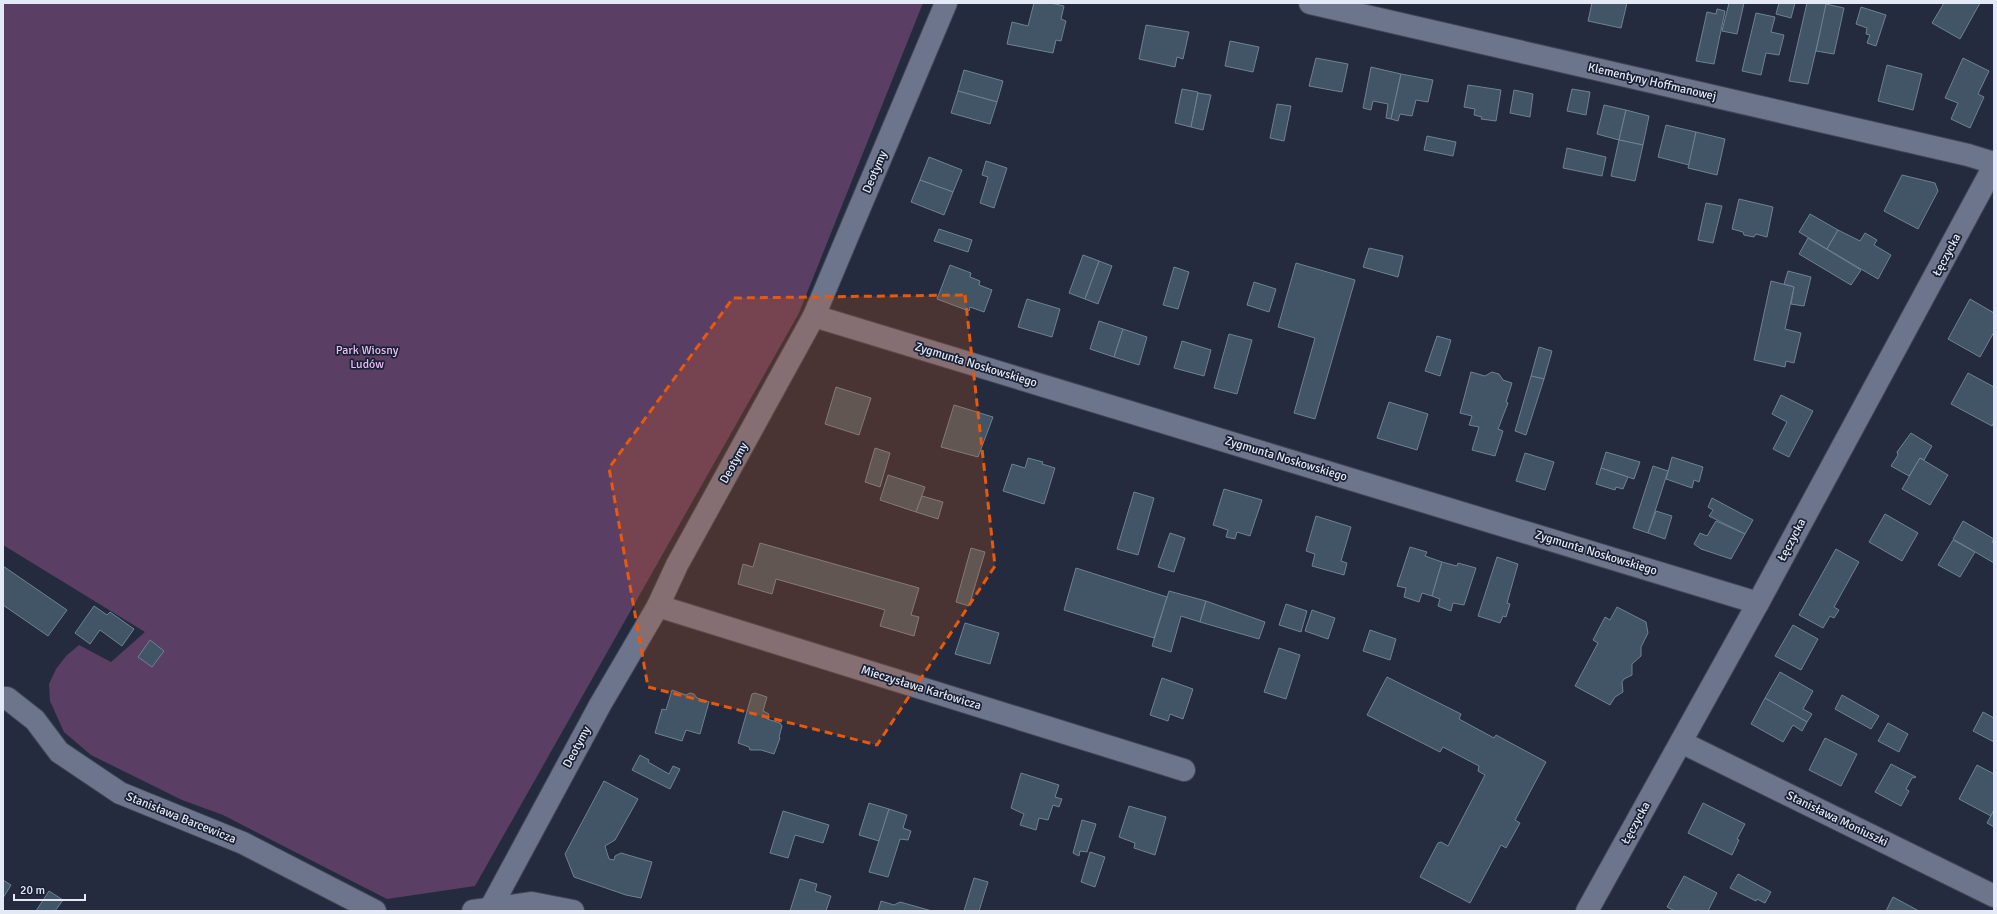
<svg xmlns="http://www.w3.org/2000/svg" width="1997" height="914" viewBox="0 0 1997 914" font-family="Signika,sans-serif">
	<rect width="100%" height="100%" fill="#242b3e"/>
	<polygon fill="#5b3e63" points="3,3 923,3 799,313 475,886 387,899 223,815 182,800 91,755 64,732 50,701 49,684 56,669 66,656 79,645 111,662 145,632 3,545"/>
	<g fill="#415566" stroke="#6d8294">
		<polygon points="1034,3 1051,3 1064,6 1061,19 1066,21 1061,41 1056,40 1053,53 1007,44 1012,22 1028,26"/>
		<polygon points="1592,3 1627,3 1621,28 1588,21"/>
		<polygon points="1729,3 1744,3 1737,34 1722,31"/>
		<polygon points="1779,3 1795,3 1791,18 1776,14"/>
		<polygon points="1807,3 1827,3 1808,84 1789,81"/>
		<polygon points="1944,3 1980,3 1960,39 1932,23"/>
		<polygon points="1826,4 1844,8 1834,54 1816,51"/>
		<polygon points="1861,7 1886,15 1876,46 1867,43 1870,35 1866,34 1867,28 1856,24"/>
		<polygon points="1717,9 1725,11 1714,64 1696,61 1707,12 1716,14"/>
		<polygon points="1756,13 1775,17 1771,32 1784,35 1779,55 1766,53 1761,75 1742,71"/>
		<polygon points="1146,25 1189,32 1183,59 1177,57 1175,67 1139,59"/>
		<polygon points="1230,41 1259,47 1253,72 1225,66"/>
		<polygon points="1316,58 1348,64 1342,92 1309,86"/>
		<polygon points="1963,58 1989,71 1978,94 1984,97 1970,128 1951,119 1958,103 1945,98"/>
		<polygon points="1887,65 1922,74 1913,110 1878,101"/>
		<polygon points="1371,67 1401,74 1391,119 1386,118 1388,104 1373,101 1371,110 1363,108"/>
		<polygon points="964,70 1003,81 997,102 958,91"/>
		<polygon points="1401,74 1433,80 1428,102 1416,100 1412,116 1400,114 1398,121 1391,119"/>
		<polygon points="1468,85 1501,90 1496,121 1481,119 1482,117 1474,115 1475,109 1464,107"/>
		<polygon points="1182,89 1198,92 1191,127 1175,123"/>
		<polygon points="1572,89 1590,92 1586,115 1567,111"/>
		<polygon points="1514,90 1533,94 1530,117 1510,113"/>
		<polygon points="958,91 997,102 990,124 951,113"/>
		<polygon points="1198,93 1211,95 1203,130 1191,127"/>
		<polygon points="1277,104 1291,106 1284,141 1270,138"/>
		<polygon points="1604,105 1626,110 1619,140 1597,134"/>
		<polygon points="1626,110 1649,116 1643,145 1619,140"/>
		<polygon points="1666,125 1696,132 1689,165 1658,157"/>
		<polygon points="1696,132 1725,139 1717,175 1688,168"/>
		<polygon points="1427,136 1456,142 1453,156 1424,150"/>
		<polygon points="1619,140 1643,145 1635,181 1611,176"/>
		<polygon points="1567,148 1606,157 1602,176 1563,168"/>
		<polygon points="929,157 962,170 953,192 920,180"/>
		<polygon points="986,161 1007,168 994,208 980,203 988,177 982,175"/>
		<polygon points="1902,175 1935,183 1938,191 1918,229 1884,211"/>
		<polygon points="920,180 953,192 944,215 911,202"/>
		<polygon points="1739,199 1773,207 1767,237 1756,234 1754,237 1744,235 1743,232 1732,229"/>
		<polygon points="1706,203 1722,206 1713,243 1698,240"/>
		<polygon points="1810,214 1838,230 1827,249 1799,232"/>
		<polygon points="939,229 972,240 968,252 934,241"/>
		<polygon points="1838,230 1860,241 1865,233 1877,240 1874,245 1891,255 1878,279 1827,249"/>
		<polygon points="1808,238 1861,270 1851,285 1799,254"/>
		<polygon points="1369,248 1403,256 1398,277 1363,267"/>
		<polygon points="1083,255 1099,261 1085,299 1069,293"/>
		<polygon points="1099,261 1112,266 1098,304 1085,299"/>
		<polygon points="1296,263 1355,280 1315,419 1294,413 1315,338 1278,327"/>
		<polygon points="950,265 971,273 970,277 980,281 979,285 992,290 984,312 970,307 969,311 937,299"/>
		<polygon points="1174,267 1189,272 1178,309 1163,305"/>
		<polygon points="1788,271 1811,277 1804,306 1791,304 1794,287 1784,284"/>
		<polygon points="1771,281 1794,287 1785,329 1801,333 1794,363 1786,361 1785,367 1754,360"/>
		<polygon points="1254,282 1276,289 1269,312 1247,305"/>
		<polygon points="1027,299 1060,309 1052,337 1018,327"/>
		<polygon points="1970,299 1994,313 1994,332 1980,357 1948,339"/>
		<polygon points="1099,321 1123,329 1114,357 1090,349"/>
		<polygon points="1123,329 1147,337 1139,365 1114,357"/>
		<polygon points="1229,334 1252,340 1237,394 1214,388"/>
		<polygon points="1437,336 1451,340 1440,376 1425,371"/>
		<polygon points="1182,341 1211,350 1204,376 1174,368"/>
		<polygon points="1539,347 1552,351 1544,379 1531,376"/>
		<polygon points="1471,372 1485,376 1492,372 1499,374 1503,380 1512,383 1506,402 1508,403 1498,429 1503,431 1495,456 1472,450 1479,427 1469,425 1472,416 1460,413"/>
		<polygon points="1968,373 1994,387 1994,422 1992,426 1951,404"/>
		<polygon points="1531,376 1544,379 1526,435 1515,431"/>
		<polygon points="836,387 871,398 859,435 825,424"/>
		<polygon points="1781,395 1813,411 1789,457 1773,449 1787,422 1772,414"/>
		<polygon points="1389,402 1428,414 1417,450 1377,438"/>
		<polygon points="954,405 993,417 978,457 941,447"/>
		<polygon points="1911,433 1932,446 1924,460 1920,458 1909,476 1891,466 1898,455 1897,452"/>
		<polygon points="875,448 890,453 880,487 865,482"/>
		<polygon points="1606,452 1640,462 1634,479 1601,468"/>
		<polygon points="1525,453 1554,462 1545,490 1516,481"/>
		<polygon points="1672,457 1703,467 1699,482 1694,480 1692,488 1666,479"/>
		<polygon points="1028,458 1043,462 1042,464 1055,468 1044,504 1003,491 1012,464 1025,468"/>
		<polygon points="1920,458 1948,475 1930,505 1902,489"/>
		<polygon points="1653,466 1668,471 1648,533 1633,528"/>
		<polygon points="1601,468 1628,477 1623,489 1616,487 1615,490 1596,484"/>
		<polygon points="888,475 925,487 916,512 880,500"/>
		<polygon points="1224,489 1262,500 1250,536 1237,532 1235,539 1226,537 1228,530 1213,525"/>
		<polygon points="1134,492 1154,498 1138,555 1117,549"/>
		<polygon points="922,496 943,502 938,519 916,512"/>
		<polygon points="1712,498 1753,520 1745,534 1709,516 1713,510 1708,507"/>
		<polygon points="1656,511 1672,516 1665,539 1648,533"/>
		<polygon points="1885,514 1918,533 1902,561 1869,542"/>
		<polygon points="1316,516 1351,527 1341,561 1347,563 1344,575 1312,566 1315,554 1306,551"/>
		<polygon points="1716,521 1745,534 1731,559 1701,549 1694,544 1700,533 1707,536"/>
		<polygon points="1963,521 1994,539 1992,542 1994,543 1994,563 1953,539"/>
		<polygon points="1170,533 1185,538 1174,572 1158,567"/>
		<polygon points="1953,540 1975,552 1960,577 1938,565"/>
		<polygon points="760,543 919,588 911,615 919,617 914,636 880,626 885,610 776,579 772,594 738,584 743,564 753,567"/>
		<polygon points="1410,547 1427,552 1425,556 1442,562 1432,596 1422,593 1419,602 1404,597 1406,588 1397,586"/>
		<polygon points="971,548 985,552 969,606 956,602"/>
		<polygon points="1836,549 1859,562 1834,607 1839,610 1834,618 1830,616 1823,628 1799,615"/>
		<polygon points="1497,557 1518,564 1507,603 1510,604 1506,617 1503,616 1500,623 1478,616"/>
		<polygon points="1442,562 1457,566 1458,563 1476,568 1464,605 1453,603 1451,611 1438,606 1440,599 1432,596"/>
		<polygon points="3,566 67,610 48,636 3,605"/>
		<polygon points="1076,568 1167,597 1154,638 1064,610"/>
		<polygon points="1169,591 1206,601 1200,622 1181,616 1171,652 1152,646"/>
		<polygon points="1206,601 1265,622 1259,639 1200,622"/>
		<polygon points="1286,604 1307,611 1301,632 1279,625"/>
		<polygon points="94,606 107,615 110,612 134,629 122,646 100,630 90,644 75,633"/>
		<polygon points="1617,607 1646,622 1648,633 1641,647 1641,656 1632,664 1632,675 1624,679 1622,682 1623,692 1615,697 1610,705 1575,686 1598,643 1593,640 1605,617 1610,620"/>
		<polygon points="1312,610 1335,618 1328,639 1305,631"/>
		<polygon points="965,623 999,633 990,664 955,654"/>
		<polygon points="1793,625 1818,639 1801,670 1775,656"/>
		<polygon points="1370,630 1396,639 1390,660 1363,651"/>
		<polygon points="150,640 164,651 152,667 138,657"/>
		<polygon points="1279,648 1300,655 1286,699 1264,692"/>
		<polygon points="1780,672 1813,691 1803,709 1812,714 1807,722 1765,698"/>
		<polygon points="1387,677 1461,714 1459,719 1494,738 1496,735 1546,762 1515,820 1520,823 1506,848 1501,845 1470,903 1420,877 1438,843 1441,842 1448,846 1485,775 1478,771 1479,766 1443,747 1440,752 1367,715"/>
		<polygon points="1162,678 1193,689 1183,719 1170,714 1168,721 1150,715"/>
		<polygon points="672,690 686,695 690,693 694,694 697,698 709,702 700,734 686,730 682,741 655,733 662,709 666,710"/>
		<polygon points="755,693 767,697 763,711 769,714 767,719 780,723 782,726 779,737 780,738 774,754 761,750 750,750 749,747 738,743 752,694"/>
		<polygon points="1842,695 1879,716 1871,729 1835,709"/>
		<polygon points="1765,698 1807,722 1802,731 1793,725 1783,742 1751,724"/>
		<polygon points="1983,712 1994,718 1994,742 1973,731"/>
		<polygon points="1888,723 1908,734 1899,752 1878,741"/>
		<polygon points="1825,738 1857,754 1841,786 1809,770"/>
		<polygon points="640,755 649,760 648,762 669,774 673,766 680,769 670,789 632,770"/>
		<polygon points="1891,764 1916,777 1912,778 1906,789 1909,791 1901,806 1875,792"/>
		<polygon points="1977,765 1994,774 1994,810 1991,816 1959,799"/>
		<polygon points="1021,773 1059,785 1055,797 1062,799 1059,807 1053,805 1048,820 1039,818 1036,830 1020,825 1024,814 1011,808"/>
		<polygon points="604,781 638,799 615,840 605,846 609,859 614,860 615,856 621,853 652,862 641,898 626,895 574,877 565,854"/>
		<polygon points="869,803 889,809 879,841 859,835"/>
		<polygon points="1703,803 1745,824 1737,839 1739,840 1732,855 1688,833"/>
		<polygon points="1129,806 1166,817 1155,855 1134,848 1135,843 1119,837"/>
		<polygon points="889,809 907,815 903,828 911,831 908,840 900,839 888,877 869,872"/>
		<polygon points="1994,810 1994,827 1987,823"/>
		<polygon points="783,811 829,825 823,843 795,835 788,858 770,853"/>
		<polygon points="1082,820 1096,824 1087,852 1080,851 1079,856 1073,853"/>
		<polygon points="1090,852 1105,857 1095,887 1081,882"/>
		<polygon points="1738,874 1771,892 1765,903 1757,899 1756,901 1730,888"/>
		<polygon points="1684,876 1717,893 1708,911 1675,911 1667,907"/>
		<polygon points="974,878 988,882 979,911 964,911"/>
		<polygon points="800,879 817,884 815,891 831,896 826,911 790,911"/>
		<polygon points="3,880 11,885 3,898"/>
		<polygon points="49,891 63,900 55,911 36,911"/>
		<polygon points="1893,897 1919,911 1886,911"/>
		<polygon points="881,901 894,905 900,902 932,911 878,911"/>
	</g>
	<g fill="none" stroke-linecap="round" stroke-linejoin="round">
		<defs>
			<g id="minor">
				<polyline points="1310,3 1968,155 1994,163"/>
				<polyline points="814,316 1758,603"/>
				<polyline points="658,606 1184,770"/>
				<polyline points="3,698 7,698 35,720 59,752 120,793 243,843 375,911"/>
				<polyline points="1681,742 1994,896"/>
				<polyline points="490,909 600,705 658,606 677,565 814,316 946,3"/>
				<polyline points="473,911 532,903 573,911"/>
				<polyline points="1587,911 1758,603 1994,166"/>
			</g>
		</defs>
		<use href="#minor" stroke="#414656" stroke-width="24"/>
		<use href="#minor" stroke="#6d758c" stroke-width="22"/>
	</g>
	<path fill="#e8590c" fill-opacity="0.2" stroke="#e8590c" stroke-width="3" stroke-dasharray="8 5" stroke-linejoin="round" d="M965,295L995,566L877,745L648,687L609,468L733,298Z"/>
	<g text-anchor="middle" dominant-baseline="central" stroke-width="3.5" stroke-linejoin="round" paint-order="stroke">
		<g font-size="12" fill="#e4e9f6" stroke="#1a2134">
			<text transform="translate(1652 82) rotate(13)">Klementyny Hoffmanowej</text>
			<text transform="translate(875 172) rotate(-67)">Deotymy</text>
			<text transform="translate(1947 255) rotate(-62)">Łęczycka</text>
			<text transform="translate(976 365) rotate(17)">Zygmunta Noskowskiego</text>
			<text transform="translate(1286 459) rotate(17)">Zygmunta Noskowskiego</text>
			<text transform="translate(734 463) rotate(-61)">Deotymy</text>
			<text transform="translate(1792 540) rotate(-62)">Łęczycka</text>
			<text transform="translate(1596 553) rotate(17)">Zygmunta Noskowskiego</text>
			<text transform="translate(921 688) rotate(17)">Mieczysława Karłowicza</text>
			<text transform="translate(577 747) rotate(-62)">Deotymy</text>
			<text transform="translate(181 818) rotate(22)">Stanisława Barcewicza</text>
			<text transform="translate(1837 819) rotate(26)">Stanisława Moniuszki</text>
			<text transform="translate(1636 823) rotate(-61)">Łęczycka</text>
		</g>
		<g font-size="12" fill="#e9bbf6" stroke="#1a2134">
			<text x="367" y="350">Park Wiosny<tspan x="367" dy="14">Ludów</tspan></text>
		</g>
	</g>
	<rect width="1997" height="914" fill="none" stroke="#e4e9f6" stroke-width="8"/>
	<path d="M14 894v6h71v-6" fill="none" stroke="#e4e9f6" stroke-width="2"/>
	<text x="20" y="894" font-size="12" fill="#e4e9f6" stroke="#1a2134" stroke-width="3" paint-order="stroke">20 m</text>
</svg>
